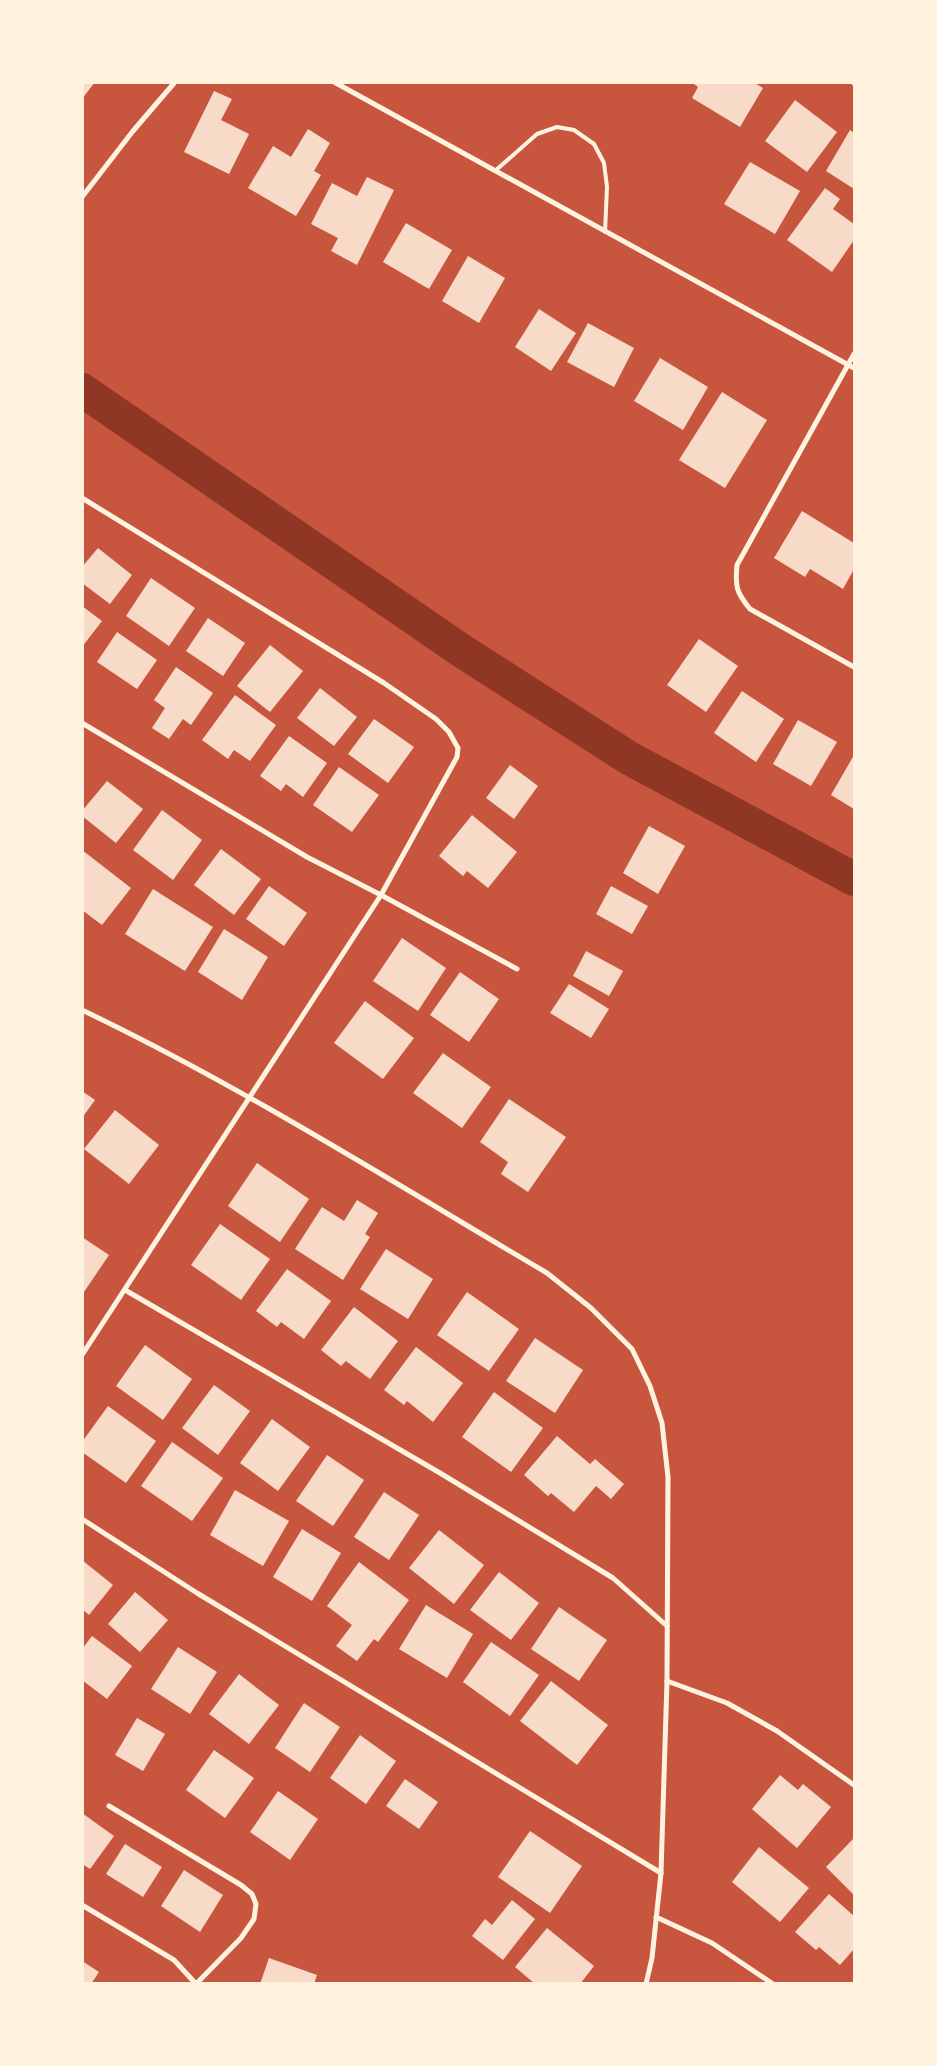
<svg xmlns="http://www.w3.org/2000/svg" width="937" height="2066" viewBox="0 0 937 2066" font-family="'Alegreya Sans',sans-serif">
	<rect width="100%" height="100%" fill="#c8553d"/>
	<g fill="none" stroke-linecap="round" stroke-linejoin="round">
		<polyline stroke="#8f3625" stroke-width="34" points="82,390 462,651 629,758 854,879"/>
	</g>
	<g fill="#f7dbc8">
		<polygon points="82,82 95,82 82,99"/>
		<polygon points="691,82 753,82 763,88 740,127 692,98 698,87"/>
		<polygon points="214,91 232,99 221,120 249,134 229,174 184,152"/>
		<polygon points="795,100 837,132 807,172 765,141"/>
		<polygon points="308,129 330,143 314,171 321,175 296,216 248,188 273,146 291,157"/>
		<polygon points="850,130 854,133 854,189 826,171"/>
		<polygon points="750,162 800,191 775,234 724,204"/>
		<polygon points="367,177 394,190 357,265 331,251 338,238 311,224 332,183 357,196"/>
		<polygon points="825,188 840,199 833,209 854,224 854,240 832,272 787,240"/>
		<polygon points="406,223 452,250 429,289 383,262"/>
		<polygon points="468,256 505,278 479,323 442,301"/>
		<polygon points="539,309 576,333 551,371 515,347"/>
		<polygon points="588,323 634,348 614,387 567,362"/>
		<polygon points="660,358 708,387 683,430 634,401"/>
		<polygon points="722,392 767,420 725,488 679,460"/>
		<polygon points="802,511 854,543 854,569 843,589 810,569 805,577 774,558"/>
		<polygon points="98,548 132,575 110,604 82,583 82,567"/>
		<polygon points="151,578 195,608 169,646 126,616"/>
		<polygon points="82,606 102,621 82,647"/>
		<polygon points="208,618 245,643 223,676 186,651"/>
		<polygon points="117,632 157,660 137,689 97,662"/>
		<polygon points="699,639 738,666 706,712 667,685"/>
		<polygon points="270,645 303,671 270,712 237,686"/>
		<polygon points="176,667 213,693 191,725 183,719 169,739 152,728 165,708 154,700"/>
		<polygon points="320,688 357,717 334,746 297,718"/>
		<polygon points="742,691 784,719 756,762 714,733"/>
		<polygon points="235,695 276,725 250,761 234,750 228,759 202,740"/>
		<polygon points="374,719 414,747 388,783 348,754"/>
		<polygon points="798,720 837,742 811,786 773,764"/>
		<polygon points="289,736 327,763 303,797 286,784 281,791 260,776"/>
		<polygon points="854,755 854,809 831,795"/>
		<polygon points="510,765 538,786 514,819 486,798"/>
		<polygon points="339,767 379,795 352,832 313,805"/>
		<polygon points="107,781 143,809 116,843 82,816 82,811"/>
		<polygon points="162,810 202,840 173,880 133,850"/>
		<polygon points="472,815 517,852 488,888 467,871 463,876 439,856"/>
		<polygon points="649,826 685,846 658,894 623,873"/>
		<polygon points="221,849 261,879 234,915 194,885"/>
		<polygon points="82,850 131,888 102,925 82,910"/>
		<polygon points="269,886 307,913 284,946 246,919"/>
		<polygon points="611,886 648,906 632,934 596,914"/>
		<polygon points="153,889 213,927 185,971 125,934"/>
		<polygon points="224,929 268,957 242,1000 198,972"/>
		<polygon points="402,938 446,968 418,1011 373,981"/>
		<polygon points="586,951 623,971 609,996 573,976"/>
		<polygon points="460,972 499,999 469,1042 430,1015"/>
		<polygon points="569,984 609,1009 591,1038 550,1013"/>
		<polygon points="365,1001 414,1038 383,1079 334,1043"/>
		<polygon points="443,1053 491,1087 462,1128 413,1093"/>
		<polygon points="82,1091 95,1100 82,1118"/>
		<polygon points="509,1099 566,1137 528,1192 501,1174 508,1162 480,1142"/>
		<polygon points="115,1110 159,1145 129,1184 84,1149"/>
		<polygon points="257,1163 309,1199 280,1242 228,1206"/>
		<polygon points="357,1200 378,1213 365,1234 370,1237 343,1280 295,1249 322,1207 344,1221"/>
		<polygon points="220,1224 270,1259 241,1300 191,1265"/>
		<polygon points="82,1237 109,1255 82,1295"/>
		<polygon points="386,1249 433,1279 408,1319 360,1289"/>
		<polygon points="287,1269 331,1301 304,1339 281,1322 277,1327 256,1311"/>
		<polygon points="467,1292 519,1329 489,1371 437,1335"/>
		<polygon points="354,1307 398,1341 370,1379 346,1361 341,1366 321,1350"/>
		<polygon points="535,1338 583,1370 555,1413 506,1381"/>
		<polygon points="145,1345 192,1379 163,1420 116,1386"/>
		<polygon points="416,1347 463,1383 433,1422 407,1401 404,1405 384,1390"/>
		<polygon points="214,1385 250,1411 218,1455 182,1428"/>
		<polygon points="494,1392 543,1428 511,1472 462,1437"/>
		<polygon points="108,1406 156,1441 126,1483 82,1452 82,1442"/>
		<polygon points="272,1419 310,1447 278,1491 240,1463"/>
		<polygon points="557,1436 590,1464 595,1459 624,1484 611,1499 596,1486 574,1512 551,1493 548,1496 524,1475"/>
		<polygon points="172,1442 223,1478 192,1521 141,1486"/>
		<polygon points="327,1455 364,1480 333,1526 296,1501"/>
		<polygon points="235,1490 289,1521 263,1566 210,1535"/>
		<polygon points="384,1492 419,1515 389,1560 354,1537"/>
		<polygon points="302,1529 341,1553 312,1601 273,1577"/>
		<polygon points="439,1530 484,1565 454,1604 409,1568"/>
		<polygon points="82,1560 113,1585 89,1615 82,1609"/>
		<polygon points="359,1562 409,1600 378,1642 374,1639 357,1661 336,1646 352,1625 327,1606"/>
		<polygon points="499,1572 539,1603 511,1640 470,1610"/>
		<polygon points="135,1592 168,1620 140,1652 108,1624"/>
		<polygon points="426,1605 473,1634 447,1678 399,1649"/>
		<polygon points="559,1607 607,1640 579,1681 531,1649"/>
		<polygon points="92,1636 132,1666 107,1699 82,1680 82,1649"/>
		<polygon points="491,1642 539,1675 510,1716 463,1682"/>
		<polygon points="178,1647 217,1672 190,1714 151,1689"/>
		<polygon points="239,1674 279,1705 249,1744 209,1714"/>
		<polygon points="551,1681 608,1725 577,1765 520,1721"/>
		<polygon points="304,1703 340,1727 310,1772 275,1748"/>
		<polygon points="137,1718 165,1734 143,1771 115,1755"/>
		<polygon points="360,1735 396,1761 366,1804 330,1778"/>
		<polygon points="214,1750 254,1778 225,1818 186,1790"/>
		<polygon points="780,1775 798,1790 803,1784 831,1807 797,1848 752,1809"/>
		<polygon points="405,1779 438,1802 419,1829 386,1806"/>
		<polygon points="278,1791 318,1819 290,1860 250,1832"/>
		<polygon points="82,1813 114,1836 90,1869 82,1864"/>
		<polygon points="530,1831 582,1866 550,1913 498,1877"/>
		<polygon points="854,1838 854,1895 826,1867"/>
		<polygon points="125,1844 162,1867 143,1897 106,1874"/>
		<polygon points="759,1847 809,1888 780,1922 732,1882"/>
		<polygon points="184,1870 223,1895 200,1932 161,1906"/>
		<polygon points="829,1894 854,1916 854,1949 840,1965 819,1947 816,1950 795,1932"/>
		<polygon points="512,1900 535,1919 503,1960 472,1936 485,1919 492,1925"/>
		<polygon points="547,1928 594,1966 580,1984 535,1984 515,1967"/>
		<polygon points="269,1958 317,1975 314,1984 260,1984"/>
		<polygon points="82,1961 99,1972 91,1984 82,1984"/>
	</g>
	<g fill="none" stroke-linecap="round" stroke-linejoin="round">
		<polyline stroke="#fff3e0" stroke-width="4" points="495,171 537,134 557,127 574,130 594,144 604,163 607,187 605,232"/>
		<g stroke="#fff3e0" stroke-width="5">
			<polyline points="334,82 854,368"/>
			<polyline points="854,82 854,83"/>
			<polyline points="82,197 133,131 175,82"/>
			<path d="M854,354L737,565C735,586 736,592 750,609L854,667"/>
			<polyline points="82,498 384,683 436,719 449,732 454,741 458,748 457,757 381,895 82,1355"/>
			<polyline points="82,723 307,857 381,895 517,969"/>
			<path d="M82,1010C243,1087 394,1183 547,1273L591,1308L632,1349L650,1386L662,1423L668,1477L667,1681L661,1873L652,1958L646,1984"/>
			<polyline points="125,1290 440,1473 613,1578 667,1626"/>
			<polyline points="82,1519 197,1593 661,1873"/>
			<polyline points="667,1681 727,1703 777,1731 854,1785"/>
			<polyline points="109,1806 241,1885 252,1894 256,1904 254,1919 241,1938 196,1984"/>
			<polyline points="82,1905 174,1960 196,1984"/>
			<polyline points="656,1917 712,1943 773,1984"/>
		</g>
	</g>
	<rect width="937" height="2066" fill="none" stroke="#fff3e0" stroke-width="168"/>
</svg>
